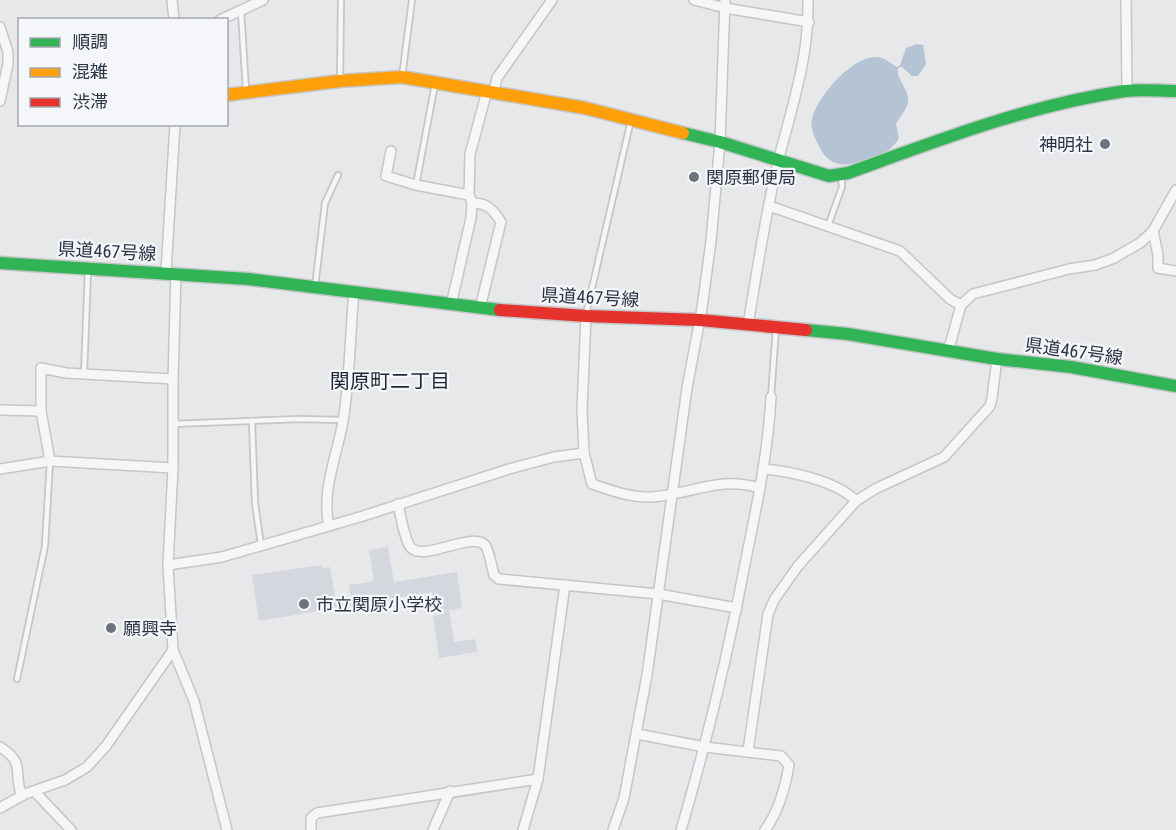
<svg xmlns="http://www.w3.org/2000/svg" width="1176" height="830" viewBox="0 0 1176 830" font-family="'Roboto Condensed','Noto Sans JP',sans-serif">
	<rect width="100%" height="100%" fill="#e6e8ea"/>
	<polygon fill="#d4d7dd" points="388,547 394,582 457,572 462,608 449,610 454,642 475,639 477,652 439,658 433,616 445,613 444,611 435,612 432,592 259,621 252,575 322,565 322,568 330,567 336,601 351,599 349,585 374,581 369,550"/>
	<path fill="#b4c4d5" d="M917,44L923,45L926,64L918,76H912L902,67L898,68C896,80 910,90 908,102C907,109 900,117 896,124L899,138C891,153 876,156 861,161C838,169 826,163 817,142C814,135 810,127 812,119C817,97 851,57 876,57C884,57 890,63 897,67L900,65L906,48Z"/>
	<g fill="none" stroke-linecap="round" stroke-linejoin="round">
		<defs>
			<g id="lane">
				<polyline points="241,11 246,90"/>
				<polyline points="402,77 412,0"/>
				<polyline points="340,79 341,0"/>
				<polyline points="416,185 435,84"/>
				<polyline points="828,226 842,187 841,174"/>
				<polyline points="315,287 325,203 338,175"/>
				<polyline points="586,314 631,120"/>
				<polyline points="84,373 88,271"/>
				<polyline points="771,397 776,328"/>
				<polyline points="252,421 255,503 261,545"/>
				<polyline points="173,424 299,419 343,420"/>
				<polyline points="17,679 45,546 50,461"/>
			</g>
			<g id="street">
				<polyline points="172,0 174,20"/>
				<polyline points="694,0 725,8 809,22"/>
				<polyline points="1126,0 1127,91"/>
				<polyline points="220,20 263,0"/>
				<polyline points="0,27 8,52 8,64 0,101"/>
				<polyline points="494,91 497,78 552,0"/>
				<polyline points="391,151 386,176 416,185 469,195 470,154 487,91"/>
				<path d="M472,203C487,203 493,209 501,222L480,308"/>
				<polyline points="769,206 900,251 950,299 961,305"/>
				<polyline points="1153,231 1158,255 1158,268 1176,271"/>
				<polyline points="166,272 175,124"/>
				<polyline points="451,305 471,218 472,203 470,197"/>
				<path d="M586,316L582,410L584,453L592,484C611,490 630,498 651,497C692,495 717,475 760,488"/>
				<path d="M748,325C757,271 765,216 778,162C792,105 809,60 808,0"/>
				<polyline points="948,352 961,305 973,294 1069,269 1095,265 1114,258 1140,243 1153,231 1176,190"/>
				<polyline points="0,410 41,411"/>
				<polyline points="50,461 41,411 41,368 66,373 173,379"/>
				<polyline points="0,469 50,461 173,468"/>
				<path d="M763,469C790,471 837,481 856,501"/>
				<path d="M398,504C401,517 403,533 409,545C419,565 468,532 484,544C489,548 492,569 494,575L499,579L658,594L737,608"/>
				<path d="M329,526C321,491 337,456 343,421C350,379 350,334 354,291"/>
				<polyline points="168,565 222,557 363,516 509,469 554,457 584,453"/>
				<polyline points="173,650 194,701 227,830"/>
				<path d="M637,734L705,747L781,756L789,765C785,789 779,811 765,830"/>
				<path d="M0,747C27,764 12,772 22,796"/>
				<polyline points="748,751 768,614 774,600 798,566 856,501 875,489 944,457 990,406 992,398 997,359"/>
				<polyline points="34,791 71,830"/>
				<polyline points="0,808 25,794 65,780 87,767 106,746 173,650 168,565 173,468 173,379 176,273"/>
				<polyline points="311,830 311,818 317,813 538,779"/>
				<polyline points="433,830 450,791"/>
				<polyline points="523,830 538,779 565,585"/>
				<polyline points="613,830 624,798 647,675 687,388 702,308 711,241 720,142 725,0"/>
				<path d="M681,830C707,741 729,650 746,559C757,505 768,452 771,397"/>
			</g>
			<g id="fast">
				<path d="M683,133L720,142L829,176L848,173C939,140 1029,105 1125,91C1142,89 1160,91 1176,91"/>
				<polyline points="0,263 248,279 500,310"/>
				<polyline points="806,330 848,334 997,359 1071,367 1176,386"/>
			</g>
			<polyline id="slow" points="226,95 340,81 402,77 585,108 683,133"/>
			<polyline id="jam" points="500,310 586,316 700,320 806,330"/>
		</defs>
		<use href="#lane" stroke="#c4c6c8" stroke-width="8"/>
		<use href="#street" stroke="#c4c6c8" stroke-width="12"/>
		<use href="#fast" stroke="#c4c6c8" stroke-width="15"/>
		<use href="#slow" stroke="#c4c6c8" stroke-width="15"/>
		<use href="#jam" stroke="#c4c6c8" stroke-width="15"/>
		<use href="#lane" stroke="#f5f6f7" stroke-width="4.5"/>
		<use href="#street" stroke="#f5f6f7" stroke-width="9"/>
		<use href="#fast" stroke="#30b455" stroke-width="12"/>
		<use href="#slow" stroke="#ff9f0a" stroke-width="12"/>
		<use href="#jam" stroke="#e5322d" stroke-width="12"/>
	</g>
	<g fill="#6c737f" stroke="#f4f6f9" stroke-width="2">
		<circle cx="1105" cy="144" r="6"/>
		<circle cx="694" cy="177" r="6"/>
		<circle cx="304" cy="604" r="6"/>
		<circle cx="111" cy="628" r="6"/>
	</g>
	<g text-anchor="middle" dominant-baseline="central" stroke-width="4.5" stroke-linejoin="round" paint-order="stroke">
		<g font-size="18" fill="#2b3445" stroke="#f4f6f9" text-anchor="start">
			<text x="1093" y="144" text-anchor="end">神明社</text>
			<text x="706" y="177">関原郵便局</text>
			<text x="316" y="604">市立関原小学校</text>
			<text x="123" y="628">願興寺</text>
		</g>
		<g font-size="18" fill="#2b3445" stroke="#f4f6f9">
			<text transform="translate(107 251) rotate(3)">県道467号線</text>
			<text transform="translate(590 297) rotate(3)">県道467号線</text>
			<text transform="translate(1074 351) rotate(8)">県道467号線</text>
		</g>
		<g font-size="20" fill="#1d2536" stroke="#f4f6f9">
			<text x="390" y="381">関原町二丁目</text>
		</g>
	</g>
	<rect x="18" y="18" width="210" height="108" fill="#f4f6f9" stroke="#a4a8b1" stroke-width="1.5"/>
	<rect x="30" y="38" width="30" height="9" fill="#30b455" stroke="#a4a8b1" stroke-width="1.5"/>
	<text x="72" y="48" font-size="18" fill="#2b3445">順調</text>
	<rect x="30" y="68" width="30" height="9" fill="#ff9f0a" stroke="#a4a8b1" stroke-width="1.5"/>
	<text x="72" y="78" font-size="18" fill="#2b3445">混雑</text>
	<rect x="30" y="98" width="30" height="9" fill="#e5322d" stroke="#a4a8b1" stroke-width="1.5"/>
	<text x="72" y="108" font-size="18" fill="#2b3445">渋滞</text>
</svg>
